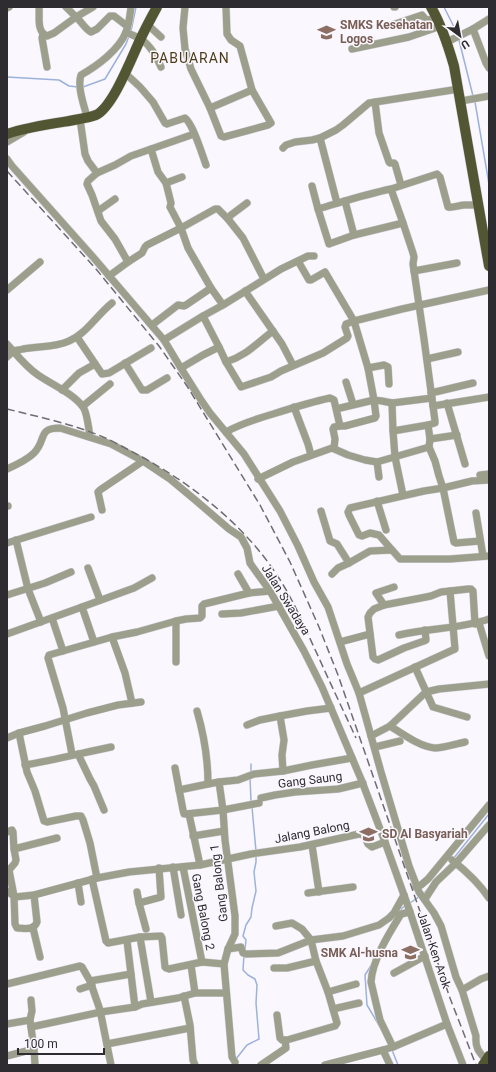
<svg xmlns="http://www.w3.org/2000/svg" width="496" height="1072" viewBox="0 0 496 1072" font-family="Roboto,sans-serif">
	<rect width="100%" height="100%" fill="#faf7ff"/>
	<g fill="none" stroke-linecap="round" stroke-linejoin="round">
		<g stroke="#9cb2db" stroke-width="1.5">
			<polyline points="444,7 453,25 457,34"/>
			<polyline points="131,31 136,7"/>
			<polyline points="459,40 473,96"/>
			<polyline points="7,77 59,80 69,86 78,87"/>
			<polyline points="83,87 105,79 126,44 129,36"/>
			<polyline points="475,102 489,184"/>
			<polyline points="251,772 251,764"/>
			<polyline points="250,777 251,802"/>
			<polyline points="252,807 256,851"/>
			<polyline points="453,859 489,814"/>
			<polyline points="423,894 429,888"/>
			<polyline points="410,903 420,896"/>
			<polyline points="400,912 402,908 405,906"/>
			<polyline points="383,939 387,932"/>
			<polyline points="245,949 246,940 243,936 246,925 251,917 252,908 256,891 254,872 256,862 256,855"/>
			<polyline points="372,964 365,975 367,1005 380,1027"/>
			<polyline points="392,1050 398,1065"/>
			<polyline points="236,1059 247,1045 259,1039 256,1003 257,985 255,979 248,975 243,970 244,955"/>
		</g>
		<defs>
			<g id="minor">
				<path d="M39,7C40,17 36,31 47,36L54,33L76,17C81,21 85,29 91,32L97,29L110,16H114L127,26"/>
				<polyline points="66,7 76,17 93,7"/>
				<polyline points="185,7 183,28 185,49 191,69 210,108 221,136 224,137 268,125 271,123 252,90 240,46 231,40 227,34 226,7"/>
				<polyline points="394,7 395,7"/>
				<polyline points="7,8 9,7"/>
				<polyline points="148,25 161,37"/>
				<polyline points="392,25 422,15 427,21 437,16"/>
				<polyline points="473,29 486,63 489,68"/>
				<path d="M126,32C131,35 136,36 141,39C151,46 156,56 161,67"/>
				<polyline points="43,34 42,38 47,67"/>
				<polyline points="447,42 473,29 489,19"/>
				<polyline points="352,49 409,37 441,26"/>
				<path d="M125,73L140,87L153,102L165,123L167,124L185,118C193,124 202,154 206,165"/>
				<polyline points="461,101 489,96"/>
				<polyline points="375,102 379,133 389,162 390,163 394,163 395,164 401,185"/>
				<polyline points="210,108 252,90"/>
				<path d="M87,117C84,105 77,87 81,75C97,66 119,50 126,32C129,25 130,15 131,7"/>
				<polyline points="80,119 85,154 88,161 97,173"/>
				<polyline points="194,134 131,156 115,165 97,173 88,181 87,184 92,195 101,221 115,239 128,262 142,253 145,247 147,245 181,228 215,209 218,209 228,219"/>
				<polyline points="320,138 337,203"/>
				<polyline points="7,142 24,132"/>
				<polyline points="283,148 286,145 295,142 312,140 320,138 336,130 343,125 369,103 459,89"/>
				<polyline points="151,149 158,172 166,183 182,177"/>
				<path d="M7,159L12,166L93,257L164,340L179,365L201,400L210,413L244,454L280,511L298,546L314,582L328,607L347,664L359,693L381,772L409,866L419,892L434,913L441,926L456,977L462,990L476,1036C475,1048 479,1052 486,1060"/>
				<polyline points="166,183 171,203 170,207 181,228 188,248 211,288 223,305"/>
				<polyline points="312,186 318,209"/>
				<path d="M391,189L403,223L354,235L329,244L318,209C342,202 366,194 391,189Z"/>
				<path d="M391,189L437,174L440,177L448,207C454,208 459,205 465,205C469,205 474,205 478,205"/>
				<polyline points="345,201 354,235"/>
				<polyline points="247,203 231,215 228,219 243,238 264,279"/>
				<polyline points="98,211 115,199"/>
				<polyline points="403,223 413,253 414,257 413,264 424,339 435,421 435,423 428,425 430,439 429,447 435,461 439,476 443,488 454,542 456,543 480,541"/>
				<polyline points="298,261 309,280 311,280 325,272 354,321 368,368 374,400 382,401 392,403 432,398"/>
				<polyline points="414,271 457,263"/>
				<polyline points="109,276 128,262"/>
				<polyline points="7,290 40,262"/>
				<polyline points="245,291 282,344 293,365"/>
				<polyline points="203,316 219,347"/>
				<polyline points="152,325 178,305 184,306 186,305 211,288"/>
				<polyline points="77,337 102,374 109,373 151,348"/>
				<polyline points="164,340 203,316 223,305 281,269 308,256 314,256"/>
				<path d="M7,344C16,354 26,367 38,375C51,384 74,394 83,407C87,412 89,430 90,437"/>
				<path d="M7,357C9,355 12,352 14,351C17,350 20,350 23,349C38,346 54,348 69,341C86,334 97,315 112,303"/>
				<polyline points="427,359 458,352"/>
				<polyline points="226,362 241,387 271,377 281,371 323,353 347,338 348,336 345,327 346,324 354,321 402,309 489,290"/>
				<polyline points="125,363 142,390 147,390 167,378"/>
				<path d="M181,368L203,355L219,347L226,362C246,356 257,343 273,331"/>
				<polyline points="368,368 384,365 388,367 389,384"/>
				<polyline points="346,382 353,404"/>
				<polyline points="62,390 79,373 95,364"/>
				<polyline points="431,393 473,383"/>
				<polyline points="392,403 393,431 428,425"/>
				<polyline points="447,403 465,464"/>
				<polyline points="83,406 110,384"/>
				<polyline points="433,406 489,397"/>
				<polyline points="294,407 308,444 311,455"/>
				<polyline points="393,431 395,457 403,495"/>
				<path d="M226,432C240,424 256,419 273,414C292,408 311,402 330,398L334,400C336,409 338,417 340,426H345L375,418L376,416L374,400L336,409"/>
				<polyline points="430,439 457,435"/>
				<polyline points="334,448 335,439 333,429 334,427 340,426"/>
				<polyline points="377,462 429,447"/>
				<path d="M7,469C16,465 27,460 34,453C47,440 37,428 60,428L111,444L143,461L170,479L194,499L229,529L241,537L247,548L250,563L252,566L270,591L304,651L322,687L361,779L385,842L410,912L447,1024L463,1065"/>
				<polyline points="480,475 489,474"/>
				<polyline points="258,479 293,462 332,448 348,455 365,460 377,462 379,477"/>
				<polyline points="377,501 386,530"/>
				<polyline points="7,506 8,506"/>
				<polyline points="102,510 98,492 100,490 143,461"/>
				<polyline points="321,511 330,541 337,544 349,563 338,568 332,574"/>
				<polyline points="476,513 483,556"/>
				<polyline points="16,540 28,589 41,622"/>
				<polyline points="7,543 91,517"/>
				<polyline points="392,550 379,535 370,533 362,536 359,535 349,515 348,512 350,508 424,491 443,488 472,481 489,480"/>
				<polyline points="349,563 370,551 392,550 400,559 450,559 489,556"/>
				<polyline points="88,568 100,600"/>
				<polyline points="238,574 249,593"/>
				<polyline points="7,595 45,583 71,572"/>
				<polyline points="384,605 376,593 394,587"/>
				<polyline points="222,614 241,613 279,606"/>
				<polyline points="52,618 63,651"/>
				<polyline points="176,621 176,662"/>
				<polyline points="479,623 489,656"/>
				<polyline points="425,630 426,640 424,641 404,648 378,660 375,659 373,657 368,617 370,613 374,609 384,605 421,598 431,596 441,592 468,589 471,589 473,591 475,624"/>
				<polyline points="7,634 82,607"/>
				<path d="M399,635C429,628 460,629 489,619"/>
				<polyline points="112,637 125,673 132,703"/>
				<polyline points="94,642 82,607 123,592 134,588 152,578"/>
				<polyline points="340,642 370,634"/>
				<polyline points="415,667 433,707 467,717"/>
				<polyline points="359,693 455,649 450,591"/>
				<path d="M197,711C204,735 208,759 208,784L219,782L223,810L225,840L235,916V934L228,949L224,964L232,1057L235,1062"/>
				<polyline points="280,716 307,711 331,708"/>
				<polyline points="247,725 260,720 280,716 284,740 282,755 283,771"/>
				<path d="M390,726C403,734 420,747 435,748C445,748 455,744 465,742"/>
				<polyline points="19,733 27,772 35,791 44,821 47,822 76,816 81,816 83,820 90,843 97,878"/>
				<polyline points="371,736 390,726 426,692 439,689 489,684"/>
				<polyline points="7,738 19,733 45,726 87,713 118,705 141,702"/>
				<polyline points="375,747 400,741"/>
				<polyline points="72,754 63,708 48,658 49,655 112,637 137,632 176,621 186,619 200,618 202,616 202,606 204,604 249,593 270,591"/>
				<polyline points="78,754 90,779 94,786 104,810"/>
				<path d="M25,765C54,760 82,753 111,747"/>
				<polyline points="175,768 183,810 184,814 186,814 223,810 259,803"/>
				<polyline points="219,782 238,780 254,774 283,771 312,765 352,758"/>
				<polyline points="179,790 208,784"/>
				<polyline points="261,798 275,795 295,792 338,789 363,783"/>
				<polyline points="189,814 200,865"/>
				<path d="M7,832L12,830L13,832L14,849L16,860L15,863L9,870L14,896L15,924L17,928C24,928 34,931 37,922L34,895"/>
				<polyline points="193,836 224,831"/>
				<polyline points="312,845 319,892"/>
				<polyline points="14,849 57,838"/>
				<path d="M452,860C466,871 479,883 489,898"/>
				<polyline points="173,867 181,915"/>
				<polyline points="183,867 202,962"/>
				<polyline points="92,879 106,941 108,943 140,937 151,1002"/>
				<polyline points="78,883 81,902"/>
				<polyline points="416,887 421,885 428,879 489,805"/>
				<polyline points="7,891 15,897 34,895 97,878 129,872 200,865 251,854 300,847 359,834 364,835 368,844 372,847 385,842"/>
				<polyline points="137,892 139,903"/>
				<polyline points="308,893 353,887"/>
				<polyline points="425,899 436,882 456,863 489,825"/>
				<polyline points="276,926 292,923 302,929 311,940 316,961 328,992 337,1023 335,1026 287,1040 282,1040 280,1038 277,1015"/>
				<polyline points="33,928 40,957"/>
				<polyline points="146,929 139,903 161,897 159,868"/>
				<polyline points="140,937 161,936 162,938 165,967 166,968 169,969 202,962 224,964"/>
				<polyline points="127,941 135,1007"/>
				<polyline points="228,949 241,947 243,953 246,954 278,953 311,940 343,936 379,925 389,918 394,913 404,895"/>
				<polyline points="191,965 195,993"/>
				<polyline points="274,968 287,968 316,961"/>
				<polyline points="394,973 425,956"/>
				<polyline points="90,981 131,974"/>
				<polyline points="7,984 80,966 82,967 90,981 100,1010 111,1065"/>
				<polyline points="80,989 92,985"/>
				<polyline points="462,990 481,979 489,976"/>
				<polyline points="328,992 356,984"/>
				<polyline points="184,996 190,1025 193,1060 195,1065"/>
				<polyline points="31,1000 32,1011 30,1020 34,1049"/>
				<polyline points="333,1009 359,1003"/>
				<polyline points="7,1024 30,1020"/>
				<polyline points="31,1027 101,1012 135,1007 142,1004 178,998 195,993 226,993"/>
				<polyline points="107,1044 190,1028"/>
				<polyline points="393,1047 447,1024"/>
				<polyline points="7,1056 34,1049 35,1065"/>
				<polyline points="261,1065 286,1048 285,1040"/>
				<polyline points="325,1065 383,1050"/>
				<path d="M390,1065L383,1050L393,1047L380,1020L371,982C372,960 390,932 401,914L410,912"/>
			</g>
			<g id="primary">
				<path d="M431,7C442,26 448,45 454,66L489,266"/>
				<path d="M7,134C27,127 49,124 69,121C78,119 88,118 96,115C113,107 132,57 140,40C145,29 151,18 157,7"/>
				<polyline points="483,1065 489,1056"/>
			</g>
		</defs>
		<use href="#minor" stroke="#d5d2da" stroke-width="8"/>
		<use href="#primary" stroke="#d5d2da" stroke-width="11"/>
		<use href="#minor" stroke="#9c9f8b" stroke-width="7"/>
		<use href="#primary" stroke="#535632" stroke-width="10"/>
		<g stroke="#6f6c72" stroke-width="1.5" stroke-dasharray="8 4" stroke-linecap="butt">
			<polyline points="7,171 96,269 159,346 187,386 260,505 290,562 319,627 338,675 450,998 476,1065"/>
			<path d="M7,409C39,417 73,424 103,437C111,440 119,445 127,449C189,481 249,526 285,588C298,610 308,635 319,658C331,685 344,712 356,738"/>
		</g>
	</g>
	<defs>
		<symbol id="school-bare" viewBox="-9 -9 18 18"><path d="M0-5L7-2L0 1L-7-2ZM-4 1L0 2.5L4 1V4Q0 6-4 4Z" fill="#8d6e63" stroke="#faf7ff" stroke-width="2.5" paint-order="stroke"/></symbol>
	</defs>
	<g fill-rule="evenodd">
		<use href="#school-bare" x="314" y="20" width="25" height="25"/>
		<use href="#school-bare" x="356" y="822" width="25" height="25"/>
		<use href="#school-bare" x="398" y="940" width="25" height="25"/>
	</g>
	<g text-anchor="middle" dominant-baseline="central" stroke-width="3" stroke-linejoin="round" paint-order="stroke">
		<g font-size="12" font-weight="bold" fill="#785e54" stroke="#faf7ff" text-anchor="start">
			<text x="340" y="25">SMKS Kesehatan<tspan x="340" dy="14">Logos</tspan></text>
			<text x="382" y="834">SD Al Basyariah</text>
			<text x="398" y="953" text-anchor="end">SMK Al-husna</text>
		</g>
		<g font-size="12" fill="#2e2c30" stroke="#faf7ff">
			<text transform="translate(286 600) rotate(58)">Jalan Swadaya</text>
			<text transform="translate(310 780) rotate(-7)">Gang Saung</text>
			<text transform="translate(312 832) rotate(-11)">Jalang Balong</text>
			<text transform="translate(219 883) rotate(-97)">Gang Balong 1</text>
			<text transform="translate(203 912) rotate(79)">Gang Balong 2</text>
			<text transform="translate(434 950) rotate(71)">Jalan Ken Arok</text>
		</g>
		<g font-size="14" letter-spacing="1" fill="#4d3c15" stroke="#faf7ff">
			<text x="190" y="58">PABUARAN</text>
		</g>
	</g>
	<rect width="496" height="1072" fill="none" stroke="#2e2c30" stroke-width="16"/>
	<g transform="translate(460 36) rotate(148)" stroke="#faf7ff" stroke-width="3" paint-order="stroke">
	<path d="M0-3L7 15L0 10L-7 15Z" fill="#2e2c30"/>
	<text y="-6" font-size="11" font-weight="bold" text-anchor="middle" fill="#2e2c30">U</text>
	</g>
	<path d="M18 1048v6h86v-6" fill="none" stroke="#2e2c30" stroke-width="2"/>
	<text x="24" y="1048" font-size="12" fill="#2e2c30" stroke="#faf7ff" stroke-width="3" paint-order="stroke">100 m</text>
</svg>
